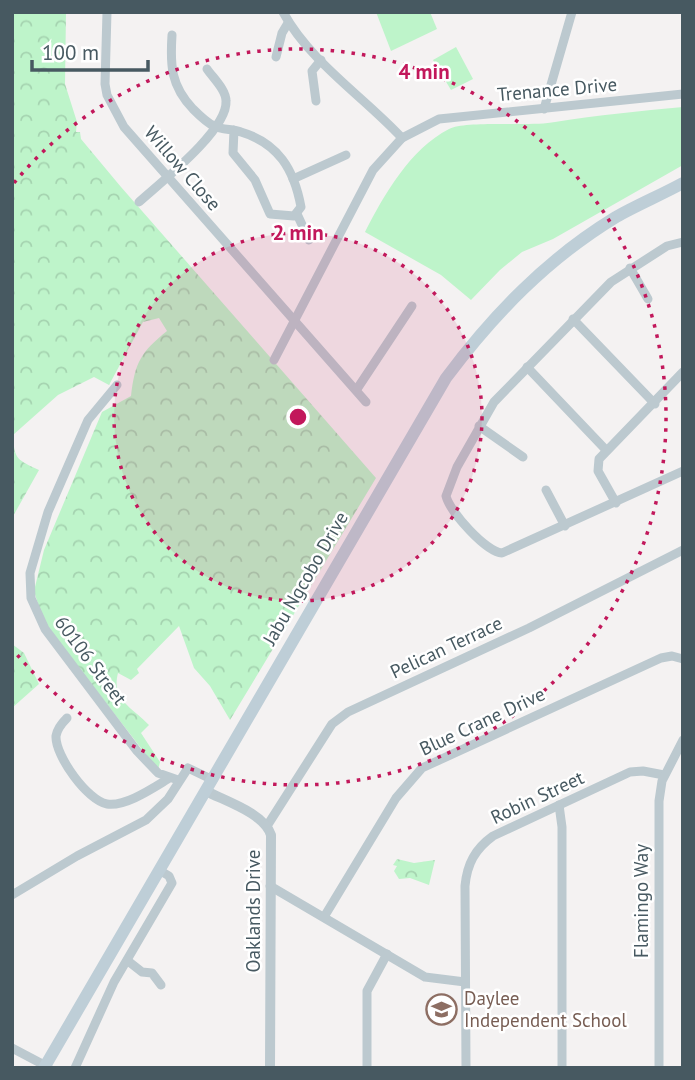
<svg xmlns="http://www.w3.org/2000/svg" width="695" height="1080" viewBox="0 0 695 1080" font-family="'PT Sans',sans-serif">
	<defs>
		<pattern id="forest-crowns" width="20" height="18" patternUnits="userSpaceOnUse" patternTransform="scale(1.75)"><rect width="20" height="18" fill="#bef4ca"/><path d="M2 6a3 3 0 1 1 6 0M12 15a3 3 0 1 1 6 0" fill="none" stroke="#a5d3b0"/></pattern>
	</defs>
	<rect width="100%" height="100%" fill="#f4f2f2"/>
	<g fill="url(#forest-crowns)">
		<path d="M12,12H66L65,84L77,122L76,132H80L81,139L121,187L376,478L230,720L210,686L194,668L179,626L137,669L139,673L131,680L118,673C111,700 132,707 149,725L141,733L160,762L158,770L54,636L42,617L34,591L44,550L102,412L131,396C135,362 141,352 167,331L159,318L143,322L109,385L94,377L58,395L13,435C14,460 18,460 39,470L12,518Z"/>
		<polygon points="12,644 24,653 39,684 12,708"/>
		<polygon points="397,859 414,863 435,860 429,885 410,878 399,879 394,871 397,866 393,865"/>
	</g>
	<g fill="#bef4ca">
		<polygon points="376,12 430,12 437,29 391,51"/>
		<polygon points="456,47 473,79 451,90 433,60"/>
		<path d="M683,107V165L553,239L522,252L500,270L471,300L441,275L365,232C384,195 410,149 449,129C467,120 531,127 555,122C598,115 640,111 683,107Z"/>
	</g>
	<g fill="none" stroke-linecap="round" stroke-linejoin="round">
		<g stroke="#bcc9cf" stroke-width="9">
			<polyline points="107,12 105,84 107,95 124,127 366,402"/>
			<path d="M283,12C310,62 364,97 402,138"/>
			<path d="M172,35C170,66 171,86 193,109C199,115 207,123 214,126C222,130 233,129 241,132C278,143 294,169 301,207L294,216L270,214L255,180L233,153L234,130"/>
			<polyline points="276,57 282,33 288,23"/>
			<polyline points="316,101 312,71 321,60"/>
			<polyline points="544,109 572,12"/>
			<polyline points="293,179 346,155"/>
			<path d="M139,202C160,183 228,130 226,101C226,90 214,79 207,69"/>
			<polyline points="297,214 309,240"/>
			<path d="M683,242L667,246L611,282L494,402L457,467L446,496C450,512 486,552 502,553L683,471"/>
			<polyline points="630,268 648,299"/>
			<polyline points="573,319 655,404"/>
			<polyline points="274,360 373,170 402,138 439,119 683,94"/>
			<polyline points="527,367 606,450"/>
			<polyline points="117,385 88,420 48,512 30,573 31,598 45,629 137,751 158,773 178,780"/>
			<polyline points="357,389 412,306"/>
			<polyline points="479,426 523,457"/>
			<polyline points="546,490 565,526"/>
			<polyline points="616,503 598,471 599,459 683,372"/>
			<path d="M67,718C62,723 57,729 56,736C55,756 88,801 107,804C125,807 153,788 168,779"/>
			<polyline points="559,805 562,827 562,1068"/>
			<polyline points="267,826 332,724 348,712 529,628 683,550"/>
			<polyline points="270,886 425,977 465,982"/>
			<polyline points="12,895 77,856 146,820 168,799 188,768 213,780"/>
			<polyline points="324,917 396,798 422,768 661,658 672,656 683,659"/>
			<polyline points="128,961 142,972 152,973 161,985"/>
			<polyline points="12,1048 48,1067"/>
			<polyline points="75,1068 114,982 172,883 169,876 159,870"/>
			<polyline points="367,1068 367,991 387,954"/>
			<path d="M466,1068L465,886C467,864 475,849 493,836L630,772L643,771L664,775"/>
			<polyline points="659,1068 659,801 662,781 683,740"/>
		</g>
		<path stroke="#bcc9cf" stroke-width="10" d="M206,791C225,801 264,813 271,835L270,1068"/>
		<path stroke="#beced7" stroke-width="12" d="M44,1068L446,378C494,314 547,259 616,217C637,205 661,195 683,183"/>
	</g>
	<circle cx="298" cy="417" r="184" fill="#c2185b" fill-opacity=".12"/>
	<g fill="none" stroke="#c2185b" stroke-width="3.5" stroke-dasharray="3.5 7">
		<circle cx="298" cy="417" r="184"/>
		<path d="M14 183A368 368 0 1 1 14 651"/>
	</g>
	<defs>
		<symbol id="school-ring" viewBox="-11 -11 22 22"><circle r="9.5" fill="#fff" stroke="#8d6e63" stroke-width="1.5"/><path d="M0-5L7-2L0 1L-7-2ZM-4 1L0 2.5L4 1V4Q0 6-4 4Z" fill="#8d6e63"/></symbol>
	</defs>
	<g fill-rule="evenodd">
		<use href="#school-ring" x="424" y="992" width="35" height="35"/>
	</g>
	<g text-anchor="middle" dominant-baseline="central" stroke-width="5" stroke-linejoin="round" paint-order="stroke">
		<g font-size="19" fill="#475961" stroke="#fff">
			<text transform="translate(557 89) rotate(-5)">Trenance Drive</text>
			<text transform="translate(183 168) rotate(49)">Willow Close</text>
			<text transform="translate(305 578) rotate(-60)">Jabu Ngcobo Drive</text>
			<text transform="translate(446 647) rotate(-25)">Pelican Terrace</text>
			<text transform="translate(91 660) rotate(53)">60106 Street</text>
			<text transform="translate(482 721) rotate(-25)">Blue Crane Drive</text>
			<text transform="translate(537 797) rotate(-25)">Robin Street</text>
			<text transform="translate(641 901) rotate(-90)">Flamingo Way</text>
			<text transform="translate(253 911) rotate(-90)">Oaklands Drive</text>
		</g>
		<g font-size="19" fill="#785e54" stroke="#fff" text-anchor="start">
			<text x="464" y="998">Daylee<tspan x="464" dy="22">Independent School</tspan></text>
		</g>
	</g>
	<circle cx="298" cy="417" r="10" fill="#c2185b" stroke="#fff" stroke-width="3.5"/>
	<g font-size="21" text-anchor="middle" font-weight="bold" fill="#c2185b" stroke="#fff" stroke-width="5" stroke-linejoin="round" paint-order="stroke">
		<text x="424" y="79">4 min</text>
		<text x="298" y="240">2 min</text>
	</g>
	<rect width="695" height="1080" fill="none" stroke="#475961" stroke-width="28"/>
	<path d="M32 60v10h116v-10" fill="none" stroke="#475961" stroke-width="3.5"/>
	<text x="42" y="60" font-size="21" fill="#475961" stroke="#ffffff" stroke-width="5" paint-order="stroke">100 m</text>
</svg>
